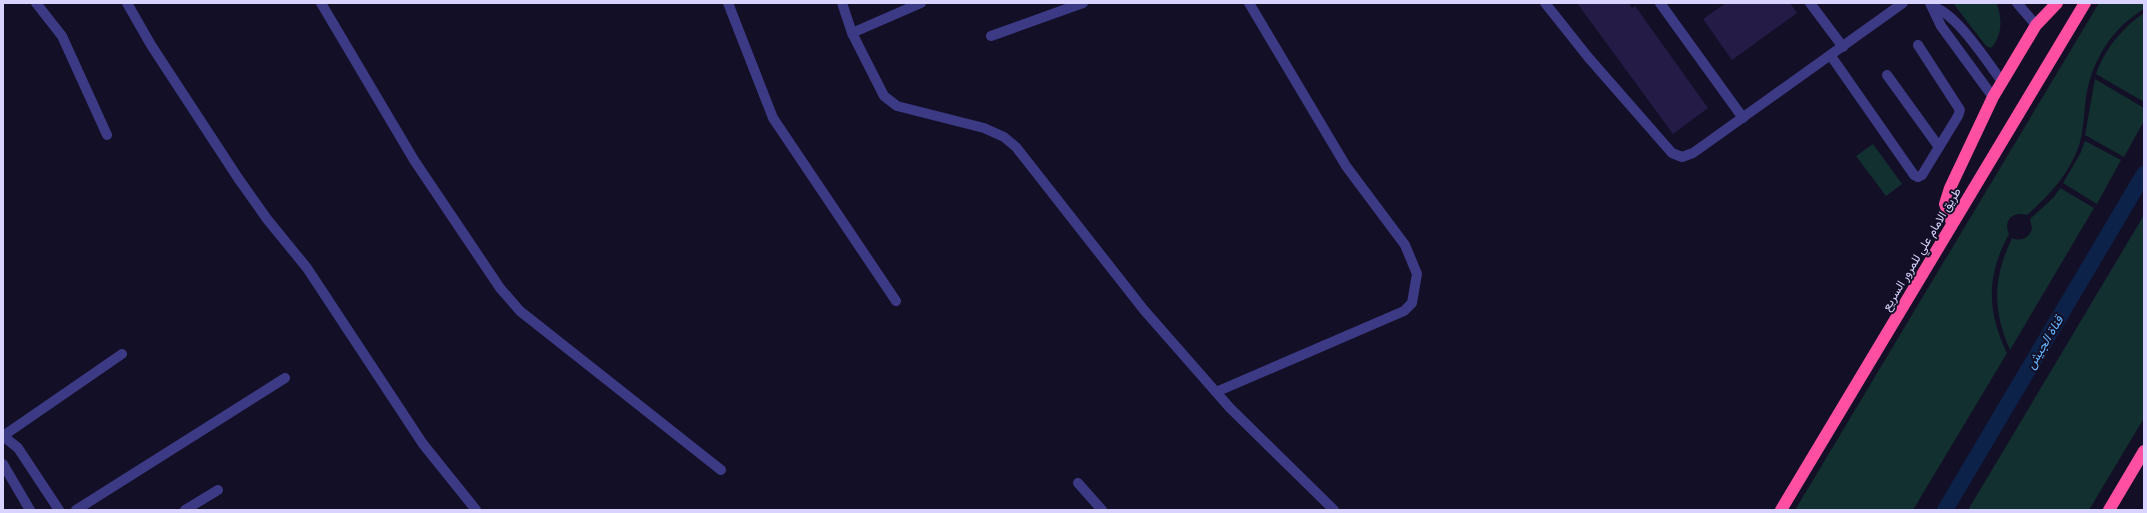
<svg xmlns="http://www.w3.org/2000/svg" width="2147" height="513" viewBox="0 0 2147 513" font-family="Ubuntu,Vazirmatn,sans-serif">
	<rect width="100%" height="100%" fill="#130f26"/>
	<g fill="#12302f">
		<path d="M1953,3H1996C2003,18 2002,36 1991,48L1986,46Z"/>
		<path d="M2099,3H2144V9C2112,28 2092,60 2086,97C2084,112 2084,127 2080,142C2071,172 2050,195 2027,215C2012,211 2003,221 2009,234C1986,276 1987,312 2007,353L1913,510H1795Z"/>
		<path d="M2144,13V102L2096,74C2104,50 2123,27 2144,13Z"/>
		<polygon points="2095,79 2144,108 2144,121 2124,157 2085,135"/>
		<polygon points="2085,141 2121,160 2097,204 2063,183 2080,154"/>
		<polygon points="1873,144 1902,184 1886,196 1856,156"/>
		<path d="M2060,188L2094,208L2010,350C1992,308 1993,279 2012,238C2021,242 2030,238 2032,228L2030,219L2054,197Z"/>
		<polygon points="2144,215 2144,418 2089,510 1968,510"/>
	</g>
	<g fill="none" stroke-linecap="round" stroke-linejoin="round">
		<polyline stroke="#0c2248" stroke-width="16" points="1945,510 2144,174"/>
	</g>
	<g fill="#241b47">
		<polygon points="1577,3 1628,3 1632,8 1635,6 1708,108 1673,134"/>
		<polygon points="1726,3 1790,3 1797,13 1732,60 1703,19"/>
	</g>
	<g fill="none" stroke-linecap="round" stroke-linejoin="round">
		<g stroke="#3d3a85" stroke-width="10">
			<polyline points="36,3 62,36 107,135"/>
			<polyline points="127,3 151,45 238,178 267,219 307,268 423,444 476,510"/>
			<polyline points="321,3 414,160 500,288 520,311 721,470"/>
			<polyline points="728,3 773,118 896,301"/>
			<polyline points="842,3 852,33 884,96 897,106 984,128 1004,137 1016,147 1144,310 1230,408 1334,510"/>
			<polyline points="1545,3 1588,57 1672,153 1682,157 1693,153 1903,3"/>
			<polyline points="1660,3 1743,118"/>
			<polyline points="1810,3 1843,47"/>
			<polyline points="1930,3 1941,26 1993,97"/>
			<polyline points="2017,3 2036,25"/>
			<path d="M1932,6C1957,14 1985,59 2001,80"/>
			<polyline points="852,33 921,3"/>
			<polyline points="991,36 1083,3"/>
			<polyline points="1831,56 1914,175 1918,177 1922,175 1958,116 1960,110 1918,45"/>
			<polyline points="1887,75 1939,147"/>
			<polyline points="1216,392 1404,311 1412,303 1417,274 1405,245 1346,166 1249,3"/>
			<polyline points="3,436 122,354"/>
			<polyline points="3,436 18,448 59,510"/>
			<polyline points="3,464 30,510"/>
			<polyline points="1078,483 1102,510"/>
			<polyline points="76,510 285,378"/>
			<polyline points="185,510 218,490"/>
		</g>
		<g stroke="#ff4fa3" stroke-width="12">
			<polyline points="1952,223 1945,204 1950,188 1993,97 2036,25 2057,3"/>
			<polyline points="1781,510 2085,3"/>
			<polyline points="2109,510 2144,451"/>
		</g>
	</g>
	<g text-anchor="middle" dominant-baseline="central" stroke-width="4" stroke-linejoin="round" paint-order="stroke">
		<g font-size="12" fill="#d9d4ff" stroke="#130f26">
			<text transform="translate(1921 249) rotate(-59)">طريق الامام علي للمرور السريع</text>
		</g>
		<g font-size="13" font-style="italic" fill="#62b6ff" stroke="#130f26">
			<text transform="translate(2044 342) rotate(-59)">قناة الجيش</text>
		</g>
	</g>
	<rect width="2147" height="513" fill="none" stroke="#d9d4ff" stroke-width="8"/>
</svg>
